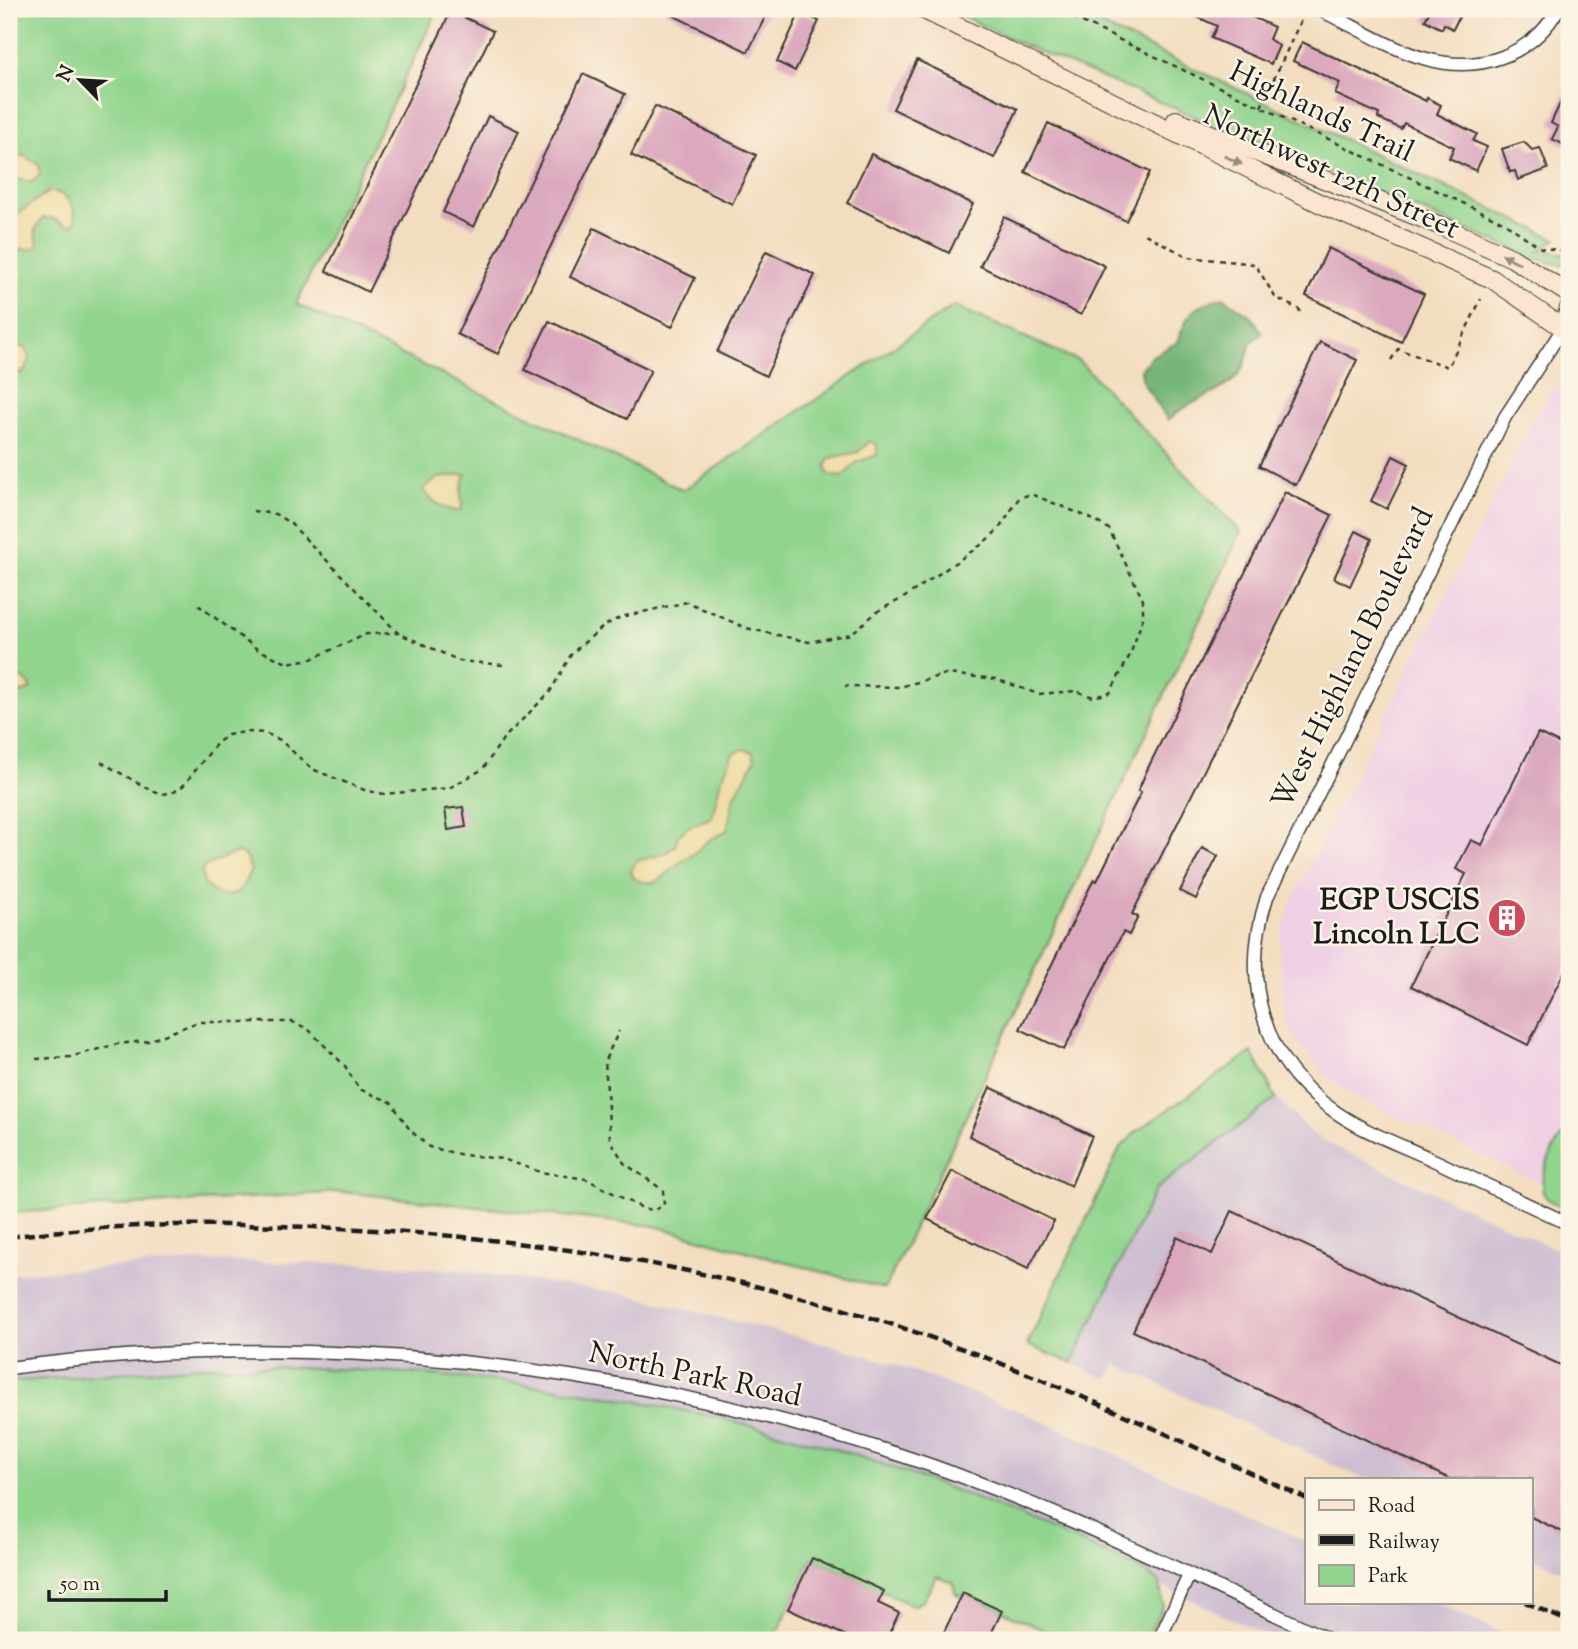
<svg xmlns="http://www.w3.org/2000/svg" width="1578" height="1649" viewBox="0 0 1578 1649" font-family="'Sorts Mill Goudy',serif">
	<rect width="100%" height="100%" fill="#fcf5e5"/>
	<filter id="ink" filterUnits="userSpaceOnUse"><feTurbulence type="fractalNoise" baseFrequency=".0143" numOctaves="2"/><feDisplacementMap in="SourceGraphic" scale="14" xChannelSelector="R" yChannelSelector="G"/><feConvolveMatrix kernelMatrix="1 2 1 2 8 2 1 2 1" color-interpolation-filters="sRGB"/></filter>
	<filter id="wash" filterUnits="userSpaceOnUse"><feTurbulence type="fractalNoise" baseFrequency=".00686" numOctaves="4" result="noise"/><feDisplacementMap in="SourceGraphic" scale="28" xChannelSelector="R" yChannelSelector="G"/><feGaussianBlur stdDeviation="1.57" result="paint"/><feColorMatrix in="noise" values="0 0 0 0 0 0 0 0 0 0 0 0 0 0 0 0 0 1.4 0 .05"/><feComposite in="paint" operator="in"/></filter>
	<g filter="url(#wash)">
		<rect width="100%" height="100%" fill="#f3ddbf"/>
		<polygon fill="#f0d0e4" points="1569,366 1569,1196 1368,1103 1333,1082 1302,1048 1288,1026 1279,957 1282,931 1289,907 1538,411"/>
		<g fill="#cebed1">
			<polygon points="1276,1098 1312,1133 1335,1147 1569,1255 1569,1574 1531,1557 1531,1479 1364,1479 1116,1364 1108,1379 1072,1363 1155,1190"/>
			<polygon points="202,1261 377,1264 458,1270 626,1294 830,1345 894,1364 1025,1413 1307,1542 1307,1602 1435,1602 1517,1640 1277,1640 1140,1576 9,1407 9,1274"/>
		</g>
		<g fill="#90d48d" stroke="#567854" stroke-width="2">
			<polygon points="9,9 438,9 296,304 683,490 954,306 1079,361 1241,532 885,1289 654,1226 342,1192 9,1213"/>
			<polygon points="948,9 1067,9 1556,239 1539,251 1567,254 1569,261 1561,265 1534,258 1021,44"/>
			<polygon points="1252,1052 1276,1098 1155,1190 1072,1363 1027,1345 1120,1148 1137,1131"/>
			<path d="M1569,1129V1210C1561,1207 1550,1203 1545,1196C1535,1178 1556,1140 1569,1129Z"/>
			<path d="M201,1366C420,1366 639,1387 849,1453C950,1486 1048,1526 1144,1571L1159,1582L1163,1605L1146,1640H1065L963,1593L961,1596L956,1594L952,1582L937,1576L923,1601L913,1606L812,1558L774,1640H9V1382Z"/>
		</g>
		<path fill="#74b678" stroke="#48694a" stroke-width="2" d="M1223,297L1252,317L1262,333L1250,343C1243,397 1202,389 1168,420L1143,383L1141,370L1151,357L1178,342C1187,312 1193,306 1223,297Z"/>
		<g fill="#eeda9e" stroke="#857b5d" stroke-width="2">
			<polygon points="23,155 39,165 40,175 32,182 15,179 9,187 9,159"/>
			<path d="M49,191C66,192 76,205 75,222L69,226L52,218H43L35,230L38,245L32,249H16L9,233V220Z"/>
			<polygon points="9,342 26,349 30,360 24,372 18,373 9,368"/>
			<polygon points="870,441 877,445 877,455 857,462 842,477 829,475 826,467 830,458 858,452"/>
			<path d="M466,474L461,491L462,510C449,513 429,501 423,489L438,478Z"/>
			<polygon points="9,676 23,679 31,686 30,690 9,695"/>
			<path d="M744,749L753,752L755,760L734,797L727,830C720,836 708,838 703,845C690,859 696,851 682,861C667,871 658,892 634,878L631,871L636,861L664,854L675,846L678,836L688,827L712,817L720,783L733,753Z"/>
			<path d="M238,852L245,856L251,870L240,891L228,896C212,895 198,884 203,867Z"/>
		</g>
		<g id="blocks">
			<g fill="#dba9be">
				<polygon points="660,9 769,9 748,52"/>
				<polygon points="1180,9 1235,9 1274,27 1269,39 1279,46 1271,64 1211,38 1217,26"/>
				<polygon points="1431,9 1463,9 1453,29 1444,24 1442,29 1425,20"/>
				<polygon points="451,11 493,31 368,292 326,271"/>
				<polygon points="800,12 819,21 795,71 777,62"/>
				<polygon points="1302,42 1426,101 1427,98 1441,105 1437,114 1477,134 1473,141 1487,147 1476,171 1449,158 1454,147 1404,123 1401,129 1378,118 1379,114 1335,94 1340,83 1293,61"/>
				<polygon points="917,60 1018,109 994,158 893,109"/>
				<polygon points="583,74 625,94 498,354 457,334"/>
				<polygon points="1569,84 1569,147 1552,139 1558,127 1551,123"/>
				<polygon points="655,106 756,155 732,204 631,155"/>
				<polygon points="488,116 519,131 474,227 443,212"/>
				<polygon points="1048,123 1150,172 1126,221 1025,172"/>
				<polygon points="1524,142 1532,150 1540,148 1548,169 1518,180 1515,171 1510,172 1502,149"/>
				<polygon points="871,154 973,204 949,253 847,203"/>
				<polygon points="1004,217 1105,266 1081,315 980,266"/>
				<polygon points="594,228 695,278 672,327 570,277"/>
				<polygon points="1328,248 1424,294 1401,342 1306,296"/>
				<polygon points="766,251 815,275 766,376 717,352"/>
				<polygon points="549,321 651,370 627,419 525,370"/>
				<polygon points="1320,342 1357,360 1296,485 1259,466"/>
				<polygon points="1393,456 1409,464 1387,509 1371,501"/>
				<polygon points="1285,492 1332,515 1132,914 1138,917 1129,935 1123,932 1064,1050 1020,1029 1094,879 1097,881 1141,792 1138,791 1147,770"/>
				<polygon points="1356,531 1372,539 1350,586 1334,578"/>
				<polygon points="1538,733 1569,748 1569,962 1528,1045 1411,986 1466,874 1456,869 1471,840 1482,845"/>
				<polygon points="463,807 466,827 448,830 445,809"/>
				<polygon points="1202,848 1218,856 1196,899 1180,891"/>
				<polygon points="990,1087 1092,1136 1071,1186 969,1136"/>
				<polygon points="952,1171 1054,1221 1028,1269 927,1219"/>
				<polygon points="1232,1211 1569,1369 1569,1535 1531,1517 1531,1479 1450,1479 1133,1331 1177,1237 1212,1254"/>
				<polygon points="812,1558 884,1591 878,1603 899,1613 886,1640 855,1640 788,1609"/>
				<polygon points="963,1593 1002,1611 988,1640 940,1640"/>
			</g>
		</g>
	</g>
	<g filter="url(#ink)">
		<use href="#blocks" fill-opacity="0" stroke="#3c3934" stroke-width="2"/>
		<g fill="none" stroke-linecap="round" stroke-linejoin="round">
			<defs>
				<g id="minor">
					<path d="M1318,9C1377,36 1435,82 1502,57C1526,48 1546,31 1558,9"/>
					<path d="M1564,327L1505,417L1267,897C1240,981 1262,1062 1337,1113C1365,1132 1398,1144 1429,1158C1475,1180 1522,1202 1569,1224"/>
					<path d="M9,1368C307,1327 615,1363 900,1455C1048,1503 1189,1575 1330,1640"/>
					<polyline points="1159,1640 1189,1575"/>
				</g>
				<g id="secondary">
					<polyline points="922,9 1319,203 1492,279 1569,332"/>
					<polyline points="1176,120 1446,228 1512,258 1569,294"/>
					<polyline points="1564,327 1569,308"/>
				</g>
			</defs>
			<use href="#minor" stroke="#3c3934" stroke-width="15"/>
			<use href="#secondary" stroke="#3c3934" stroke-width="20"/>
			<g stroke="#3c3934" stroke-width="2.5" stroke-dasharray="5 5" stroke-linecap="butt">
				<polyline points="1055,9 1505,223 1541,248 1569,251"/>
				<polyline points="1261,107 1301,20"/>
				<polyline points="1145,234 1188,257 1255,264 1275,297 1300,310 1298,314"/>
				<polyline points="1391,360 1398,349 1448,367 1481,299"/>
				<polyline points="253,511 275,514 290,523 398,633 460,661 504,665"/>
				<polyline points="198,605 257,649 287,663 311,659 367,634 398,633"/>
				<polyline points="101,762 147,788 160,794 172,793 183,786 217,743 228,735 245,732 265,733 280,740 312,769 367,791 385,794 449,788 483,769 503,739 550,692 572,653 604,626 621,617 687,602 746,628 809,642 851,634 878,611 905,597 981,545 999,529 1019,498 1031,494 1088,517 1109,529 1143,600 1143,618 1130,655 1110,693 1093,697 1076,691 1038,694 996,679 946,674 900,687 845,686"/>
				<polyline points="36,1059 70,1057 117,1044 148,1041 198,1022 293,1022 308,1029 345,1066 359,1089 391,1102 410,1130 429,1147 463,1155 503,1159 540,1172 586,1179 644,1209 655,1210 664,1205 663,1190 624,1163 610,1139 605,1060 619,1031"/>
			</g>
			<use href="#minor" stroke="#fff" stroke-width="12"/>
			<use href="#secondary" stroke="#fbe5cf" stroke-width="18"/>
			<g stroke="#1c1c1c" stroke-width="4.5" stroke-dasharray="10 5" stroke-linecap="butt">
				<path d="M9,1237C98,1225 188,1223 278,1226C503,1231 729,1266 941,1341C1067,1386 1186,1443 1307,1499"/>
				<polyline points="1525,1602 1569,1622"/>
			</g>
		</g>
		<defs><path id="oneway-solid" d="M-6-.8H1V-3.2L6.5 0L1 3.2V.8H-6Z" transform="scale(1.75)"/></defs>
		<g fill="#978b7e">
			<use href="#oneway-solid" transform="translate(1233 160) rotate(26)"/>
			<use href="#oneway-solid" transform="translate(1511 259) rotate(-153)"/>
		</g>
	</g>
	<defs>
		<symbol id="building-disc" viewBox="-11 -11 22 22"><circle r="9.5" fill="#d1495b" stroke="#fcf5e5"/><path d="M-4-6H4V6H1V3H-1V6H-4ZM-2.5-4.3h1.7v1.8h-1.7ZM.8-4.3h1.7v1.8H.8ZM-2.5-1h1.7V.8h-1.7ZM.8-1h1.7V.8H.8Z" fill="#fff"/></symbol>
	</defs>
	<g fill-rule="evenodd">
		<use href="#building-disc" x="1485" y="896" width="44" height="44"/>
	</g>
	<g text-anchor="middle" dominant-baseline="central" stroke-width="5" stroke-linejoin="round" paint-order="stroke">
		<g font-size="30" fill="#1c1c1c" stroke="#fcf5e5">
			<text transform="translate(1321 113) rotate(25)">Highlands Trail</text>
			<text transform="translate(1331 173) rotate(25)">Northwest 12th Street</text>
			<text transform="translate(1354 659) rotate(-64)">West Highland Boulevard</text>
			<text transform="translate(695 1376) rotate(12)">North Park Road</text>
		</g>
		<g font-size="30" font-weight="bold" fill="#1c1c1c" stroke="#fcf5e5" text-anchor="end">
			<text x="1480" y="901">EGP USCIS<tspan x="1480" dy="34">Lincoln LLC</tspan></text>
		</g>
	</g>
	<rect width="1578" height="1649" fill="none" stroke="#fcf5e5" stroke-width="35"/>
	<rect x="1305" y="1478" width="228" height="126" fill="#fcf5e5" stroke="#a29e95" stroke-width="2"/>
	<rect x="1319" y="1500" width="35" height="10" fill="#fbe5cf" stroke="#a29e95" stroke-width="2"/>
	<text x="1368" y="1512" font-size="21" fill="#1c1c1c">Road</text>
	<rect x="1319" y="1535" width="35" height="10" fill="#1c1c1c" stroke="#a29e95" stroke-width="2"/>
	<text x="1368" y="1548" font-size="21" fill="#1c1c1c">Railway</text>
	<rect x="1319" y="1565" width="35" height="21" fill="#90d48d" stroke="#a29e95" stroke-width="2"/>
	<text x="1368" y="1582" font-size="21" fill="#1c1c1c">Park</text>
	<g transform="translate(80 80) rotate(295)" stroke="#fcf5e5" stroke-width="5" paint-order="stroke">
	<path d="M0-5L12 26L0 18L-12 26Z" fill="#1c1c1c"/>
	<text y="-10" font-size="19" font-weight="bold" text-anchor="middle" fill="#1c1c1c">N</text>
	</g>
	<path d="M49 1590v10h117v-10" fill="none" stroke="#1c1c1c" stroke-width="3.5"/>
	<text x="60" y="1590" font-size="21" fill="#1c1c1c" stroke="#fcf5e5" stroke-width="5" paint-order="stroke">50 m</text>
</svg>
